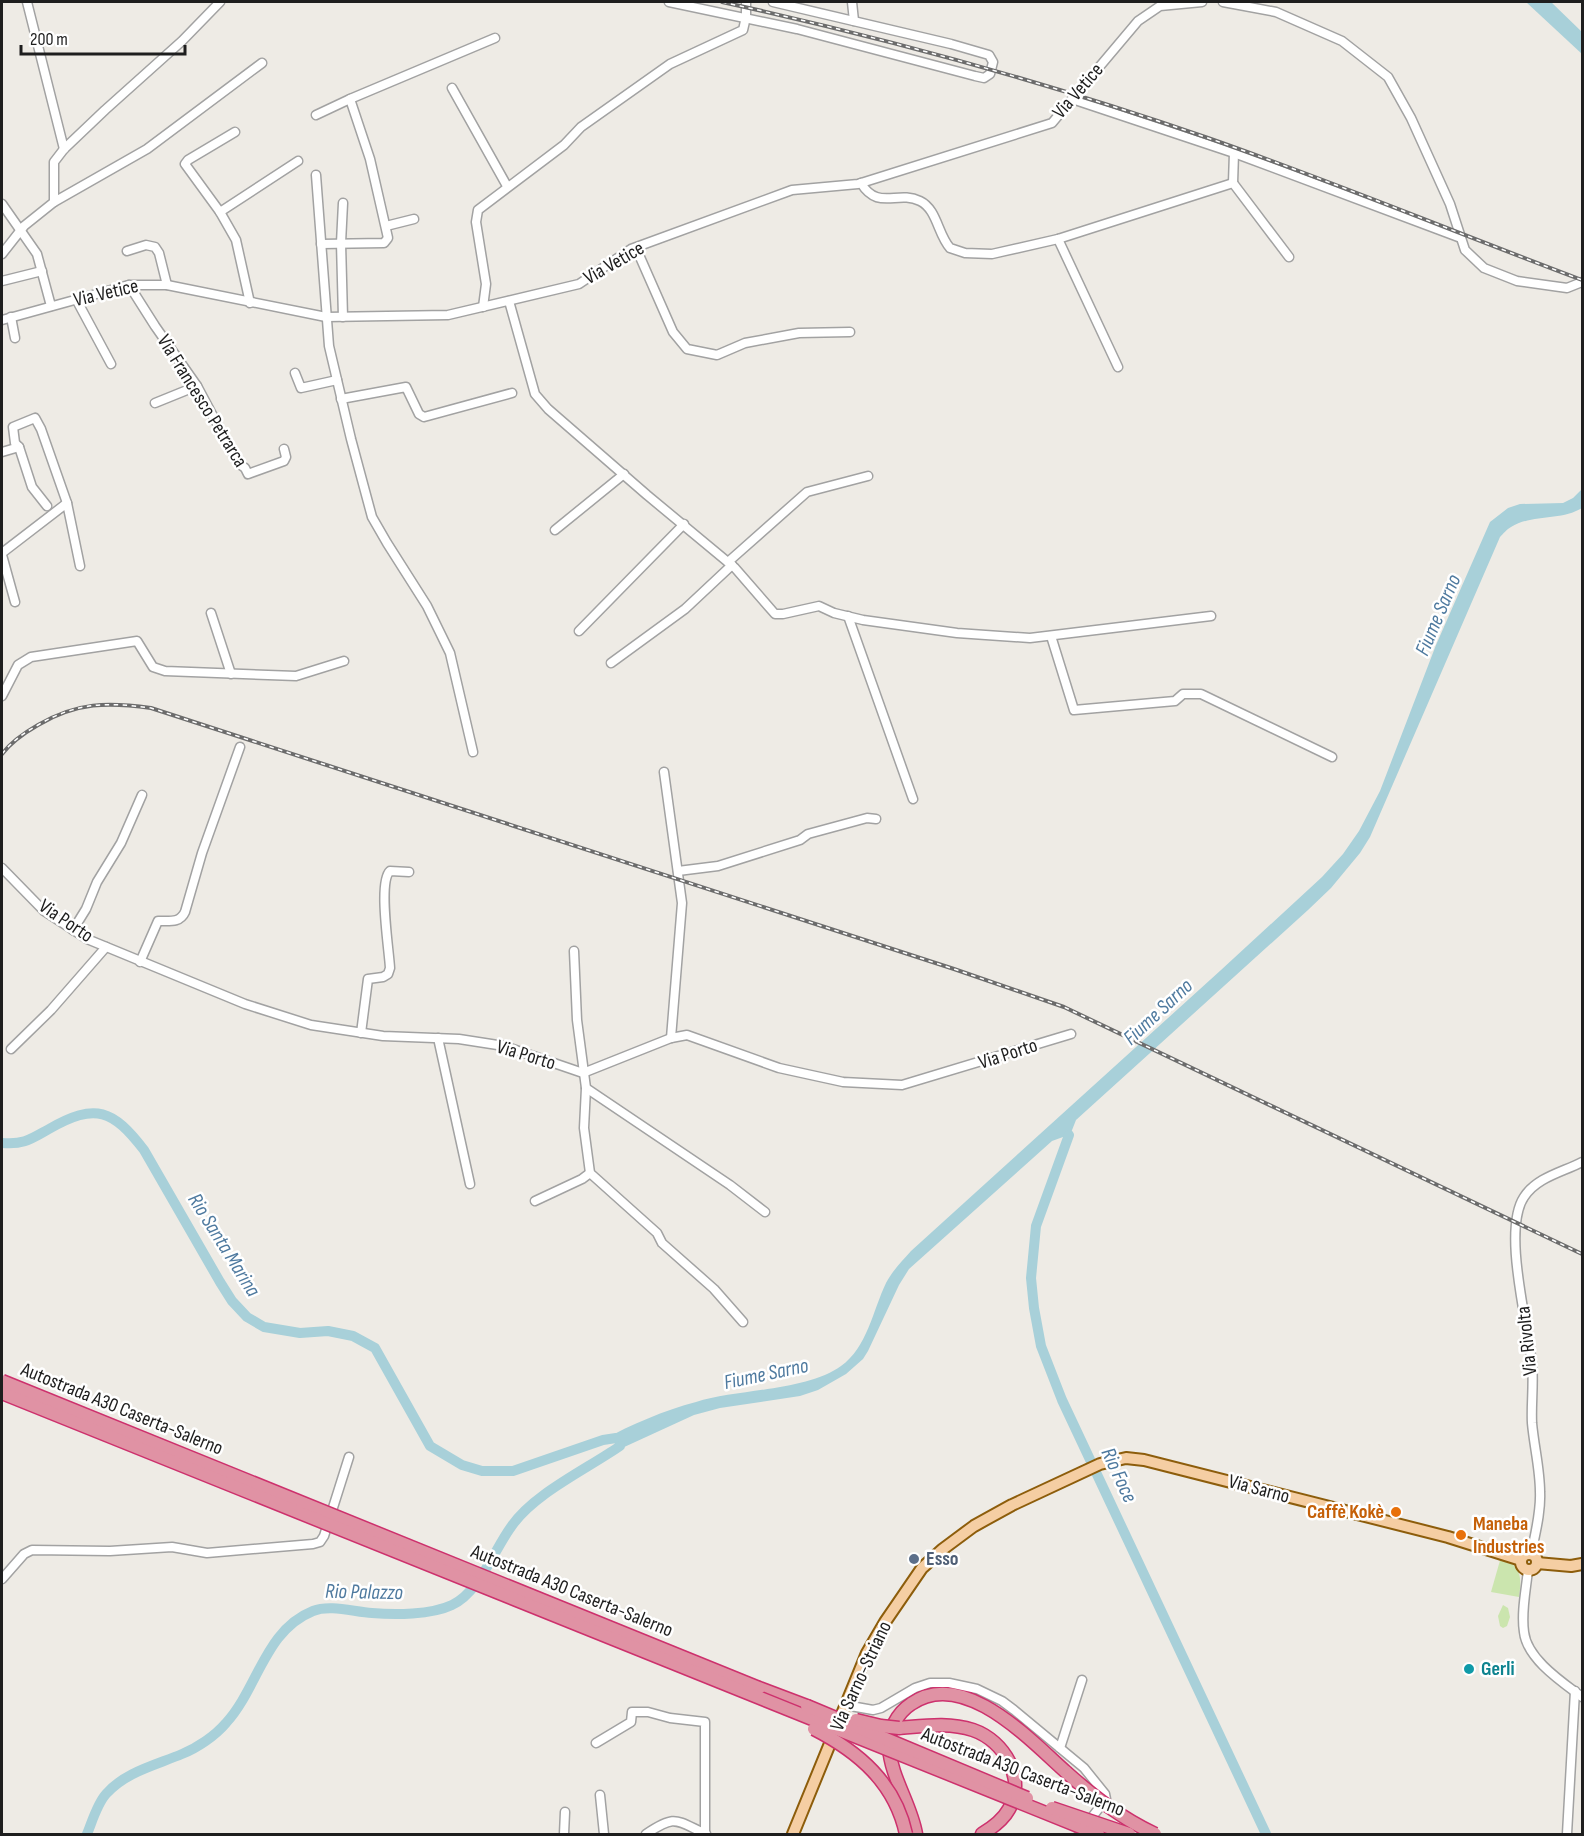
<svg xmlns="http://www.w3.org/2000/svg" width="1584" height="1836" viewBox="0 0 1584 1836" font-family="'Sofia Sans Condensed',sans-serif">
	<rect width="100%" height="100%" fill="#eeebe5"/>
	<g fill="#cbe5ae">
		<path d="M1501,1557C1521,1567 1522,1576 1519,1597L1491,1592Z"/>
		<polygon points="1503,1605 1508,1608 1510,1617 1507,1626 1503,1628 1500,1626 1498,1616"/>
	</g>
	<g fill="#a8d0d9">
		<polygon points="1526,2 1551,2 1582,32 1582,54"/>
		<path d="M1582,489V508C1561,521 1532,514 1511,527C1507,529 1503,534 1500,537L1370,837L1360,853L1331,888L1308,910L1076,1120L1065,1148L1063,1137L1052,1141L909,1269L899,1285L868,1351L863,1359L846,1374L818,1390L800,1396L720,1408L694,1415L609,1454L607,1451L615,1444L613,1440H603C630,1425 665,1410 696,1402C737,1389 807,1391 841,1366C867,1348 873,1310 886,1283C893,1270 902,1261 911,1251L1221,970L1322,877L1343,854L1359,831L1380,791L1436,645L1490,522L1508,508L1520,504L1563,503L1573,498Z"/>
	</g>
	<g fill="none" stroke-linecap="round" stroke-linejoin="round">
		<g stroke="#a8d0d9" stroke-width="10">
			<polyline points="1069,1135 1036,1226 1031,1278 1034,1308 1041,1346 1062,1400 1266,1834"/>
			<path d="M2,1143C24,1145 31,1139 49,1129C96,1102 113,1110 144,1150L220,1282L232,1301L247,1317L264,1327L300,1333L328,1331L353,1336L375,1348L430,1446L462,1465L482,1471H513L603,1440L616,1438"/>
			<path d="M87,1834C92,1822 97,1804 106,1794C125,1772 156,1765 182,1754C197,1748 215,1736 226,1723C258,1688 265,1630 313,1611C330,1604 354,1612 372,1613C394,1615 431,1615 452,1605C479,1593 494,1550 511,1527C533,1494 587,1469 620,1446"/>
		</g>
		<defs>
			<g id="minor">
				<polyline points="27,2 64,149"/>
				<polyline points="669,2 797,29 975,76 984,78 990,74 993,62 989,55 951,44 773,2"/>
				<polyline points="852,2 854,21"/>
				<polyline points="1223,2 1276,12 1342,41 1388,77 1411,118 1450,204 1465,250 1484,268 1517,281 1567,288 1582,282"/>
				<polyline points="452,88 507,186"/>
				<polyline points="350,99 495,38"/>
				<polyline points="1072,99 1234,153 1461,238"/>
				<polyline points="316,115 350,99 370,159 388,238 384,243 321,244"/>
				<polyline points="235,132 188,160 185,164 220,212 236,240 250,303"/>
				<polyline points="316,175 329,346 351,439 372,517 387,543 427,606 450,653 473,752"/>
				<path d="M861,183C878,211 897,190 920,201C937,209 938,235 950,248L965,253L992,254L1058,239L1233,183L1289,257"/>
				<polyline points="1233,183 1234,153"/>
				<polyline points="54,202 147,149 262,63"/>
				<polyline points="2,204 37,254 51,306"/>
				<polyline points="220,212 298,161"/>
				<polyline points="386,226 414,219"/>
				<polyline points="1058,239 1118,367"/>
				<polyline points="636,248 673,332 687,349 717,355 745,343 799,333 850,332"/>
				<polyline points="127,251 146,245 155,247 159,253 167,285"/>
				<polyline points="2,254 24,226 54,202 54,162 64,149 105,110 182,41 220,2"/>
				<polyline points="2,281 42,271"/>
				<polyline points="129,285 155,326 197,386 238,463 245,468 248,474 284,461 286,457 284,449"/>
				<polyline points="76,299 111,364"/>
				<polyline points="509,301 535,394 548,409 647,495 735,568 775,614 783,614 819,606 834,613 863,620 957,633 1030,638 1211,616"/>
				<polyline points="483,307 486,284 476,222 478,210 564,145 581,127 670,64 743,30 746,17 746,2"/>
				<polyline points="11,317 15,338"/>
				<polyline points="343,317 341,243 343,203"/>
				<polyline points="2,320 129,285 167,285 326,317 448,315 579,284 631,249 792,190 858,184 1052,123 1138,21 1160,6 1202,2"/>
				<polyline points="295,373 301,388 337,380"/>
				<polyline points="341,399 406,387 419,414 424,417 512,393"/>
				<polyline points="155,403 197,386"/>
				<polyline points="2,452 19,447"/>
				<polyline points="47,506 32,487 19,447 15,443 13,427 35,418 41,429 67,503"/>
				<polyline points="555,530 624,474"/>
				<polyline points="2,553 67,503 80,566"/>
				<polyline points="2,555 15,602"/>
				<polyline points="728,562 807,492 868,476"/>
				<polyline points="211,613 231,674"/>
				<polyline points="848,616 913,799"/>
				<polyline points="579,631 684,524"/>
				<polyline points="1051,636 1074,710 1175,701 1183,694 1201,694 1332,757"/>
				<polyline points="611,663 685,609 732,565"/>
				<polyline points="2,696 18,665 31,657 137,641 153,667 165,671 296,676 344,661"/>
				<polyline points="664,772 682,903 671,1038"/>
				<polyline points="2,868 44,911 87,939 245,1004 311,1025 383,1036 459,1039 504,1046 583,1073 671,1038 687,1035 779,1068 843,1082 902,1085 1071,1034"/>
				<polyline points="678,871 718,866 800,840 808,834 867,818 876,819"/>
				<polyline points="73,930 86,909 97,882 121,843 142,795"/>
				<polyline points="574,951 577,1020 586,1088 730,1185 765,1212"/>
				<path d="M140,962L158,921C170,921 180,923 185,912L202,853L240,747"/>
				<path d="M361,1033L368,979L383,977L388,974L390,968C389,949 378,882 390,871L409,872"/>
				<polyline points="438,1038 470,1184"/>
				<polyline points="11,1049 51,1010 106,947"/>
				<polyline points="586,1088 584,1128 590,1173 657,1233 662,1243 714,1289 743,1322"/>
				<polyline points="535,1201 582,1179 590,1173"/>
				<path d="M1531,1555C1535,1534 1541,1513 1540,1492C1540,1469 1534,1446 1532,1423C1531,1404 1534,1383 1532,1364C1528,1324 1502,1230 1524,1197C1537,1177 1563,1172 1582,1162"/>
				<path d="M1528,1570C1526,1590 1521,1612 1524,1632C1527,1659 1562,1682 1582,1697"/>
				<polyline points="2,1579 24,1554 32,1550 110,1551 172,1547 207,1553 313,1544 320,1542 324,1536 349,1457"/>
				<polyline points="845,1705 873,1710 881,1708 915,1688 930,1683 949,1683 977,1689 1002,1701 1014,1710 1084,1768 1105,1794 1106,1799 1079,1834"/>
				<polyline points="596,1743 631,1722 632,1712 648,1712 670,1718 705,1722 705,1834"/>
				<polyline points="1060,1748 1082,1680"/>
				<polyline points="600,1795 604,1834"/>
				<polyline points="564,1834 565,1812"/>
				<path d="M646,1834C676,1814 675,1820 706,1834"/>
				<polyline points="1567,1834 1575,1691"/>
			</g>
			<g id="major">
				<circle cx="1529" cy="1562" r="8"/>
				<polyline points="1537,1563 1571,1566 1582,1564"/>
				<polyline points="793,1834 867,1653 885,1622 922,1568 943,1549 974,1526 1012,1505 1100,1464 1126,1458 1144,1460 1448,1537 1521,1560"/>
			</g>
			<g id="highway">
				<polyline points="759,1688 807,1706"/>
				<path d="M899,1728C924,1726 949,1722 973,1730C1005,1741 1026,1779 1009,1809C1003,1820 992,1828 982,1834"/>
				<path d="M916,1834C911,1804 891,1778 889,1747C888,1731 897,1713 911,1704C963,1667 1030,1740 1066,1772"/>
			</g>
		</defs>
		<use href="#minor" stroke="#a2a2a2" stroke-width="11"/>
		<use href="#major" stroke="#8d5d0b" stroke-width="14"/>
		<use href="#highway" stroke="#cd316d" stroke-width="15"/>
		<use href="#minor" stroke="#fff" stroke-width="8"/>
		<use href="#major" stroke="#f5cea3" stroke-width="10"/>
		<use href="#highway" stroke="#e092a4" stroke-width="12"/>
		<defs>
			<g id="rail">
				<path d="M722,2C886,38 1049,83 1208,138C1334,182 1457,233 1582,280"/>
				<path d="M2,754C12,741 24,733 38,725C77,702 108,702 151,708L954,969L1064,1007L1582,1254"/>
			</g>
		</defs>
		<use href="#rail" stroke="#6c6c6c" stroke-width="4"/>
		<use href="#rail" stroke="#fff" stroke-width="1.5" stroke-dasharray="4.5" stroke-linecap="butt"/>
		<defs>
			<g id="highway-bridge">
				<polyline points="2,1381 759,1688"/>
				<polyline points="2,1393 1098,1834"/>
				<polyline points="807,1706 1027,1798"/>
				<polyline points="856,1720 881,1726 899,1728"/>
				<path d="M814,1729C859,1752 895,1783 906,1834"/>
				<path d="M1066,1772C1094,1797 1121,1818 1155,1834"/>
				<polyline points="1052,1808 1129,1834"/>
			</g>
		</defs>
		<use href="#highway-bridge" stroke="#cd316d" stroke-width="15" stroke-linecap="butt"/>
		<use href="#highway-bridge" stroke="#e092a4" stroke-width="12"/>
	</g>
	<g fill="#e8710a" stroke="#fff" stroke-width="2">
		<circle cx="1396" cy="1512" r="6"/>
		<circle cx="1461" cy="1535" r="6"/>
	</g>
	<circle fill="#5c6f8a" stroke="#fff" stroke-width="2" cx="914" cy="1559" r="6"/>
	<circle fill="#0f9aa8" stroke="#fff" stroke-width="2" cx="1469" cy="1669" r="6"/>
	<g text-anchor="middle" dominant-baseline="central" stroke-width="5" stroke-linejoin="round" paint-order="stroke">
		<g font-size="20" fill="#1e1e1e" stroke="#fff">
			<text transform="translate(1078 91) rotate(-49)">Via Vetice</text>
			<text transform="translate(614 263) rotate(-30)">Via Vetice</text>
			<text transform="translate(106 293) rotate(-13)">Via Vetice</text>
			<text transform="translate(202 401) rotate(58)">Via Francesco Petrarca</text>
			<text transform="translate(66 921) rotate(34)">Via Porto</text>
			<text transform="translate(1008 1054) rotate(-18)">Via Porto</text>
			<text transform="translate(526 1055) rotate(17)">Via Porto</text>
			<text transform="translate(1527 1341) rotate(-96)">Via Rivolta</text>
			<text transform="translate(122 1409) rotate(22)">Autostrada A30 Caserta-Salerno</text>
			<text transform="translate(1259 1489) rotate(15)">Via Sarno</text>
			<text transform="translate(572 1591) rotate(22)">Autostrada A30 Caserta-Salerno</text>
			<text transform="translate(861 1676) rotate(-65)">Via Sarno-Striano</text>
			<text transform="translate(1023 1772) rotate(21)">Autostrada A30 Caserta-Salerno</text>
		</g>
		<g font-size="20" font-weight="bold" fill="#c56008" stroke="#fff" text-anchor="end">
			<text x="1384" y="1512">Caffè Kokè</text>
			<text x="1473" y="1524" text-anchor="start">Maneba<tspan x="1473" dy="23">Industries</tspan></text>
		</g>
		<g font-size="20" font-weight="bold" fill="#4e5e75" stroke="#fff" text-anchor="start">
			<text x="926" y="1559">Esso</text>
		</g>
		<g font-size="20" font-weight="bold" fill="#0d838f" stroke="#fff" text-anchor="start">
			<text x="1481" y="1669">Gerli</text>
		</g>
		<g font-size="21" font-style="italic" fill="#4f7a9f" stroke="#fff">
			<text transform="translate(1438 615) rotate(-67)">Fiume Sarno</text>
			<text transform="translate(1158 1012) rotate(-43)">Fiume Sarno</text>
			<text transform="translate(224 1245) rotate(58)">Rio Santa Marina</text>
			<text transform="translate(766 1374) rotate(-12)">Fiume Sarno</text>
			<text transform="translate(1119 1475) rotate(65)">Rio Foce</text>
			<text transform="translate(364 1592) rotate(1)">Rio Palazzo</text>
		</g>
	</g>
	<rect width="1584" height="1836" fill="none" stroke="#1e1e1e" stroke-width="6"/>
	<path d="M21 45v9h164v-9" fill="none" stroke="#1e1e1e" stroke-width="3"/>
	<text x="30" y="45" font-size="18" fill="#1e1e1e" stroke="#ffffff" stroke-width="4.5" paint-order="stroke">200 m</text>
</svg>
